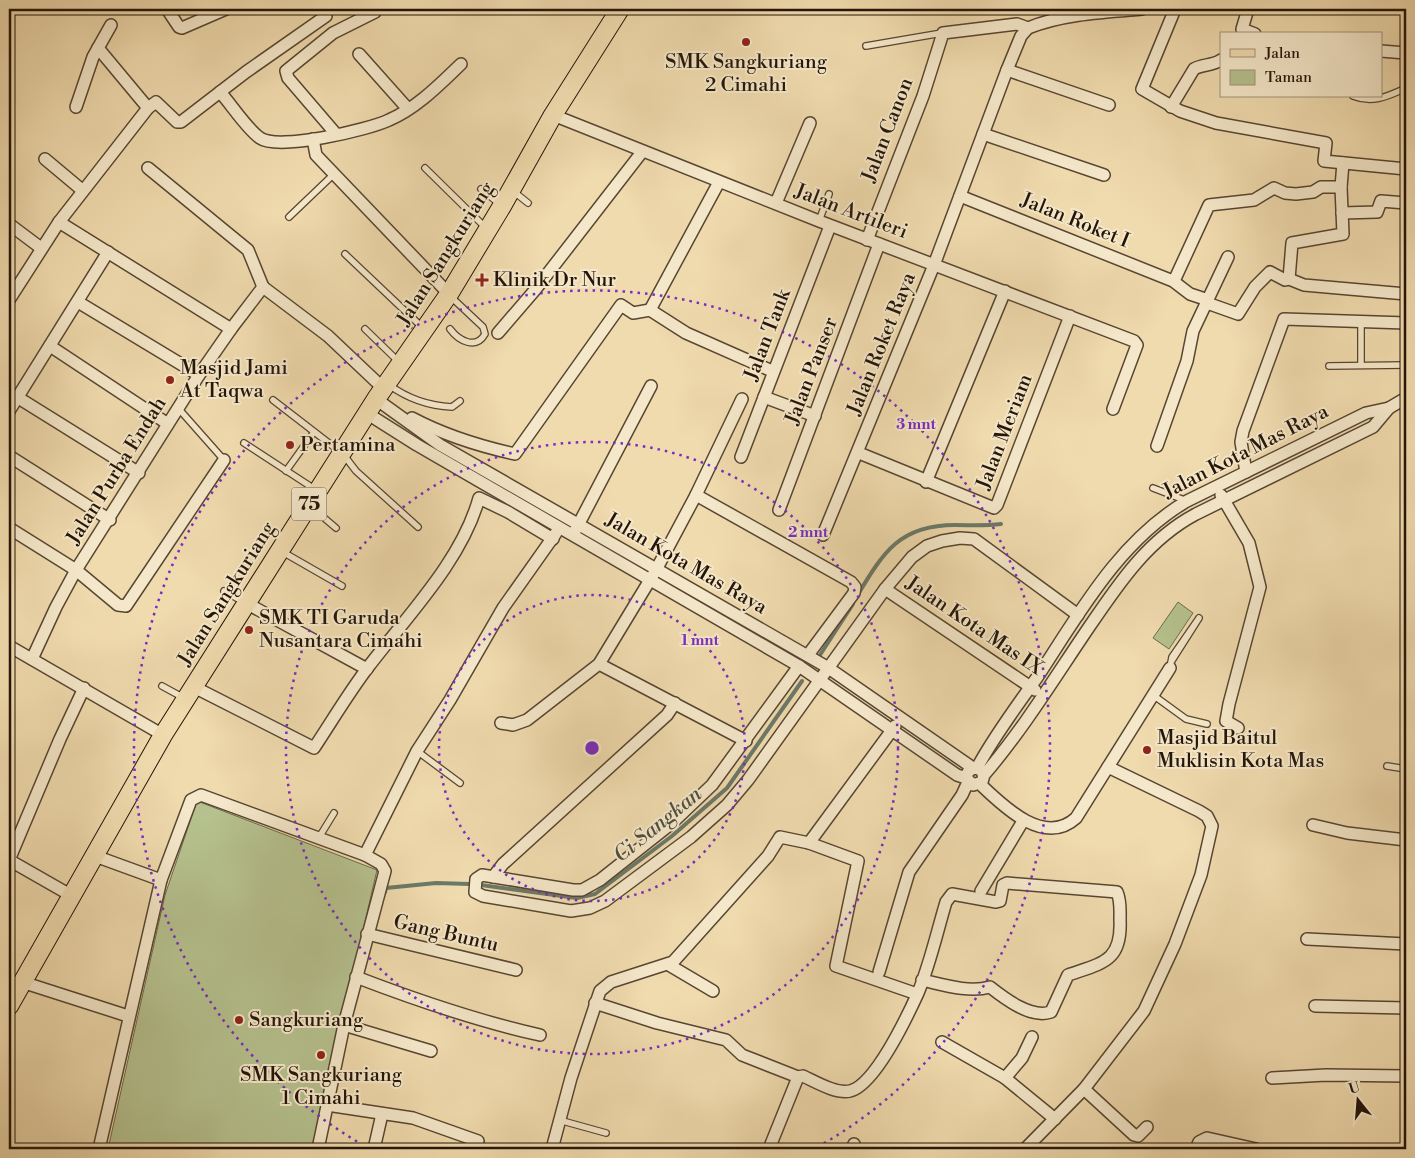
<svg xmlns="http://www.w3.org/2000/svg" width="1415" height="1158" viewBox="0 0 1415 1158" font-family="'Libre Bodoni',serif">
	<rect width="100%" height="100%" fill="#f0dbae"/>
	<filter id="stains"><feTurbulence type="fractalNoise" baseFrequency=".004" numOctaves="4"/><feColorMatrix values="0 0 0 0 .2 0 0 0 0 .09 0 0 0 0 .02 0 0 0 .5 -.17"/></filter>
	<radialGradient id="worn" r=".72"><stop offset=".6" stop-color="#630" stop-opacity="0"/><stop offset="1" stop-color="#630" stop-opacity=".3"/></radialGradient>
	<g fill="#b5c18e" stroke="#6c6b4c">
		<polygon points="1178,602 1193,613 1169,649 1153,638"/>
		<polygon points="197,801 377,870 312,1149 108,1149 165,895"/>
	</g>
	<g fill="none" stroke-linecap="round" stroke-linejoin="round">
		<g stroke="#6b7968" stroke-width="4">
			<path d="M857,596C883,553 899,525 955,525C971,525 985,526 1001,524"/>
			<polyline points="820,655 853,604"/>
			<polyline points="481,885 577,898 595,894 672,836 727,788 802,681"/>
			<polyline points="385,892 386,888 436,883 470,884"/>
		</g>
		<defs>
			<g id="service">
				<polyline points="866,46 942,33"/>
				<path d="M1353,96C1373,104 1388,96 1406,88"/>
				<polyline points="425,168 486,228"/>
				<polyline points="481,189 501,205"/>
				<polyline points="513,191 528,203"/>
				<polyline points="289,217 334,174"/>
				<polyline points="819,221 829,194"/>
				<polyline points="345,254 423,328"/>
				<polyline points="1361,323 1361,364"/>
				<polyline points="365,329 400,363"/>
				<path d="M450,329C459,341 476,350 485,334L483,327L450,296"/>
				<polyline points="1329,366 1406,365"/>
				<path d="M389,385C407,398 430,406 452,407L460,401"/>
				<polyline points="273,400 343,454 356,471 418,527"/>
				<polyline points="178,408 224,460"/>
				<polyline points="244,443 316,490"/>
				<polyline points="286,471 314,432"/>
				<polyline points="1153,488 1187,501"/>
				<polyline points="310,506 336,528"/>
				<polyline points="281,551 342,586"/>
				<polyline points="224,591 244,602"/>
				<polyline points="1170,668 1172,657 1199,618 1171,662"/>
				<polyline points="162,686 184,698"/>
				<polyline points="1153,695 1186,719 1207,724"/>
				<polyline points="417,751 460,783"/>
				<polyline points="1387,766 1406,769"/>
				<polyline points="318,839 334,813"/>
				<polyline points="559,1120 606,1133"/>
			</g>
			<g id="minor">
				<polyline points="167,9 179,27 182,28 226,9"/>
				<polyline points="1175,9 1142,89 1180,111 1216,123 1326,143 1324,161 1406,169"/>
				<polyline points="1248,9 1242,29 1255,34"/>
				<polyline points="98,48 148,108"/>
				<polyline points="1381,51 1406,53"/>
				<polyline points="359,54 408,109"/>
				<polyline points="1007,70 1109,105"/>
				<path d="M220,92C231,104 246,128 260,138C278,151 368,130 389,120C417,108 440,84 461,64"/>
				<polyline points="76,107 93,57 111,25"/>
				<path d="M1171,107L1194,69C1202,64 1212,66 1221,60"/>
				<polyline points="553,115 819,221 1134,341 1137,345 1113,409"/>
				<polyline points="336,134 288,78 286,71 333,33 375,12"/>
				<polyline points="983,134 1104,175"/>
				<polyline points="313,139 316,155 449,294"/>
				<polyline points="45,159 82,190"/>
				<polyline points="148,168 248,250 263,287"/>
				<polyline points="960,196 1173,281 1190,294 1208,300"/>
				<polyline points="776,203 810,123"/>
				<polyline points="1342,213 1377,212 1381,201 1406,203"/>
				<polyline points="59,222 231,329"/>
				<polyline points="9,224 41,248"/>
				<path d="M867,240L923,96L943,33L1017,24L1028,28C1062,14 1105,12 1142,9"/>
				<polyline points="1289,279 1292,243 1343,234 1341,187 1343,163"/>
				<polyline points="1174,281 1209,205 1254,200 1274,188 1285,193 1296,194 1313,192 1321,187 1341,187"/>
				<polyline points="263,287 328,336 384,389"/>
				<polyline points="9,300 59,222 148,108 156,102 177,122 181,122 246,72 326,16"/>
				<polyline points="78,302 199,375"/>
				<polyline points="1207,303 1238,314 1255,287 1270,272 1285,280 1289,279 1304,285 1406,294"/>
				<polyline points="650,310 719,182"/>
				<polyline points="498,333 535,290 642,152"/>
				<polyline points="50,346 168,424"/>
				<polyline points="17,397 139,473"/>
				<polyline points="764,397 815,416"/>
				<polyline points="376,399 440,445 827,667 973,768"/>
				<polyline points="9,411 108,252"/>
				<polyline points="368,414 417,445 799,666 957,775 966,778"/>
				<path d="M412,418C444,435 479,446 515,454L621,305L633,313L650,310L686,333L772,371"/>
				<polyline points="1157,446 1187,361 1193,331 1228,257"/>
				<polyline points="859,453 994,508 997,505 1070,316"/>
				<polyline points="9,456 110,520"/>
				<polyline points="741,457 830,226"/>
				<polyline points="1246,472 1241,442 1243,431 1284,319 1406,323"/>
				<polyline points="926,482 1005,291"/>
				<polyline points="696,495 851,582 855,587 854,593 808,655"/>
				<polyline points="1221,495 1249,543 1260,587 1229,704 1226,721 1238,728"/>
				<polyline points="779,510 879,244"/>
				<polyline points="9,528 76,570 118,605 126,606 224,460"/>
				<polyline points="575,531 651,386"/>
				<polyline points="823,535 934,265 1007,70 1021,36 1028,28"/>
				<polyline points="885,589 1035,690"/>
				<polyline points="246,603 367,669"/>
				<polyline points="9,646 163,735"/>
				<polyline points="32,659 56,607 76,570 199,375 231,329 263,287"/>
				<polyline points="599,664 746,741"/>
				<polyline points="799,666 712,785 672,823 600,880 582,890 573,890 482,875 476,879 475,892 483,896 571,911 590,908 605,901 691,837 727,805 748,780 885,589 912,557 927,546 942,541 960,538 974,539 1078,615"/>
				<path d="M194,687L314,748C332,721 349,692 369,666C408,615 462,560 479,498L508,512L553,539"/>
				<polyline points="501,723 513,725 527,720 599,664 656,570 696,495 742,399"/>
				<path d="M977,768C994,736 1017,706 1038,676C1080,612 1120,540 1187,501L1366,413L1389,408"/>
				<path d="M984,775L980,769L973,768L968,772L966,778L973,785L982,782L984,775C1021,732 1052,682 1083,636C1115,589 1145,541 1196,514L1373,427L1389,408L1406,398"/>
				<path d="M980,784C1003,806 1044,847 1076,818L1170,668"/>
				<polyline points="1313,825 1347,833 1406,840"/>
				<polyline points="809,843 895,726"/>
				<polyline points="365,855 417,751 450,700 503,608 556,533"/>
				<polyline points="95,856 161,880"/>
				<polyline points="9,860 60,739 84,688"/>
				<polyline points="9,860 72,896"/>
				<polyline points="493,877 503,864 667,715 675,703"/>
				<polyline points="981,891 1023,821"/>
				<polyline points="367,934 516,970"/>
				<polyline points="1307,939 1406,944"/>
				<polyline points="669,965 713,991"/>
				<polyline points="879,972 909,872 962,795 968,782"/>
				<path d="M356,977C416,1000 477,1021 540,1035"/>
				<polyline points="22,982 128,1016"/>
				<path d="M595,1003L657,1023L726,1040L742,1055L798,1077L803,1076C816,1082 836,1094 850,1091C875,1085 907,1017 918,993C930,964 937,932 946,902L952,894L996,902L1000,901L1003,885L1007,883L1117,892C1121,901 1120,911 1120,920C1122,962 1102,963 1068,975L1051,1012C1031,1019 1004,998 990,987C969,993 944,985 922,980"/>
				<polyline points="1315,1006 1406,1008"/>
				<polyline points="344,1025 431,1051"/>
				<polyline points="942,1042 1005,1078 1055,1119"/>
				<polyline points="1005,1078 1022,1058 1032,1037"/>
				<polyline points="1272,1078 1326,1075 1406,1076"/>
				<polyline points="1084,1089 1134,1135 1138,1136 1147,1127"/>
				<polyline points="327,1105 413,1118 478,1141"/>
				<polyline points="99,1149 161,880 191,800 201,795 365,855 381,864 385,871 344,1025 318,1149"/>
				<polyline points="374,1149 382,1114"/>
				<polyline points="552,1149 571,1078 600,991 611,982 673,962 768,856 780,837 809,843 858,861 836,966 917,994"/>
				<polyline points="769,1149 798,1077"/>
				<polyline points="852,1149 854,1144"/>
				<polyline points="1025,1149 1084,1089 1144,1011 1175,944 1201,875 1212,826 1207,816 1199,811 1108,767"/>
				<polyline points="1196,1149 1199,1142 1207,1138 1256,1149"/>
			</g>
			<polyline id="primary" points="9,1006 163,735 376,399 449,294 502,206 553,115 620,9"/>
		</defs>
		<use href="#service" stroke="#574632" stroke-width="8"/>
		<use href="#minor" stroke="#574632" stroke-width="14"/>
		<use href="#primary" stroke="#241509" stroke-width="20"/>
		<use href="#service" stroke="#f5e8ca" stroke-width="5.5"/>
		<use href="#minor" stroke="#f5e8ca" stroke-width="11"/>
		<use href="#primary" stroke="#f0dbae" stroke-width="18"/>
	</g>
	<g fill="none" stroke="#7b2cbf" stroke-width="2.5" stroke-dasharray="2.5 5">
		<circle cx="592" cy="748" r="153"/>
		<circle cx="592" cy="748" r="306"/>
		<path d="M370 1149A458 458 0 1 1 814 1149"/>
	</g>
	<g fill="#8f2418" stroke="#f5e8ca" stroke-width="2">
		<circle cx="746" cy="42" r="5"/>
		<path d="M479.5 272.5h5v5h5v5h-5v5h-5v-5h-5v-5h5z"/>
		<circle cx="170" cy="380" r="5"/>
		<circle cx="290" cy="445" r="5"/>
		<circle cx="249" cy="630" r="5"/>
		<circle cx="1147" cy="750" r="5"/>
		<circle cx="239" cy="1020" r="5"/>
		<circle cx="321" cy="1055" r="5"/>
	</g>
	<g text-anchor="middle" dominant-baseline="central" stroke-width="4" stroke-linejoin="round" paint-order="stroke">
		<rect fill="#f5e8ca" stroke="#635443" stroke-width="1" x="291.5" y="487.5" width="35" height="33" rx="4"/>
		<g font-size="19" font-weight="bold" fill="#241509">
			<text x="309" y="504">75</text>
		</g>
		<g font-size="20" fill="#241509" stroke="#f5e8ca" text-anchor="start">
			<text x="746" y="62" text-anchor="middle">SMK Sangkuriang<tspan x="746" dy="23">2 Cimahi</tspan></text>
			<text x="493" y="280">Klinik Dr Nur</text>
			<text x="180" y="368">Masjid Jami<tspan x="180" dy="23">At Taqwa</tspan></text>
			<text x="300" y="445">Pertamina</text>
			<text x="259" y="618">SMK TI Garuda<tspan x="259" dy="23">Nusantara Cimahi</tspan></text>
			<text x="1157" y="738">Masjid Baitul<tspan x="1157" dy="23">Muklisin Kota Mas</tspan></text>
			<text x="249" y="1020">Sangkuriang</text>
			<text x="321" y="1075" text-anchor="middle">SMK Sangkuriang<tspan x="321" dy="23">1 Cimahi</tspan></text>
		</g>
		<g font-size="20" fill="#241509" stroke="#f5e8ca">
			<text transform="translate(888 130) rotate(-69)">Jalan Canon</text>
			<text transform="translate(851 212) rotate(21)">Jalan Artileri</text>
			<text transform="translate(1075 221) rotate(22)">Jalan Roket I</text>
			<text transform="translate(446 254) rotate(-58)">Jalan Sangkuriang</text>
			<text transform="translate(768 335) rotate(-69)">Jalan Tank</text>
			<text transform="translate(882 344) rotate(-68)">Jalan Roket Raya</text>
			<text transform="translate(812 371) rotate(-69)">Jalan Panser</text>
			<text transform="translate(1005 432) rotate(-69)">Jalan Meriam</text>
			<text transform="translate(1246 452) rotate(-27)">Jalan Kota Mas Raya</text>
			<text transform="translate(117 471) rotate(-58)">Jalan Purba Endah</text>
			<text transform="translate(686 564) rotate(30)">Jalan Kota Mas Raya</text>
			<text transform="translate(227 594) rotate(-58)">Jalan Sangkuriang</text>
			<text transform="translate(974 626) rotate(34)">Jalan Kota Mas IX</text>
			<text transform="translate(446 934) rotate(13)">Gang Buntu</text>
		</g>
		<g font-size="21" font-style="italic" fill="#4e4f40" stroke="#f5e8ca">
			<text transform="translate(658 825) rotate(-39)">Ci Sangkan</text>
		</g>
	</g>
	<circle cx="592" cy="748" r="8" fill="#7b2cbf" stroke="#f5e8ca" stroke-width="2.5"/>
	<g font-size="15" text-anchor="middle" font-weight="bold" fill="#7b2cbf" stroke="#f5e8ca" stroke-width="4" stroke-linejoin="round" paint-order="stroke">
		<text x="916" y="429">3 mnt</text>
		<text x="808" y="537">2 mnt</text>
		<text x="700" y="645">1 mnt</text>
	</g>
	<rect width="1415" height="1158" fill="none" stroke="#f0dbae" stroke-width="30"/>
	<rect x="10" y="10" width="1395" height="1138" fill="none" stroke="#241509" stroke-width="2.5"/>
	<rect x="15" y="15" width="1385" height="1128" fill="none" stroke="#241509"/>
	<rect x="1220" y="32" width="162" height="65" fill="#f5e8ca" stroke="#a1947d"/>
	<rect x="1230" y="49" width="25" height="8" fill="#f0dbae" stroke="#a1947d"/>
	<text x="1265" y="58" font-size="15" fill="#241509">Jalan</text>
	<rect x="1230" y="70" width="25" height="15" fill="#b5c18e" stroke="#a1947d"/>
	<text x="1265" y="82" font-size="15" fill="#241509">Taman</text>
	<g transform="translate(1358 1100) rotate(343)" stroke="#f5e8ca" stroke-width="4" paint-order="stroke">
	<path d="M0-4L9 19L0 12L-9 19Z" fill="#241509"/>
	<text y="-8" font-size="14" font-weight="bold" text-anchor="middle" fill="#241509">U</text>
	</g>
	<rect width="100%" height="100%" filter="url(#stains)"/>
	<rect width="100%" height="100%" fill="url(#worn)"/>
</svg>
